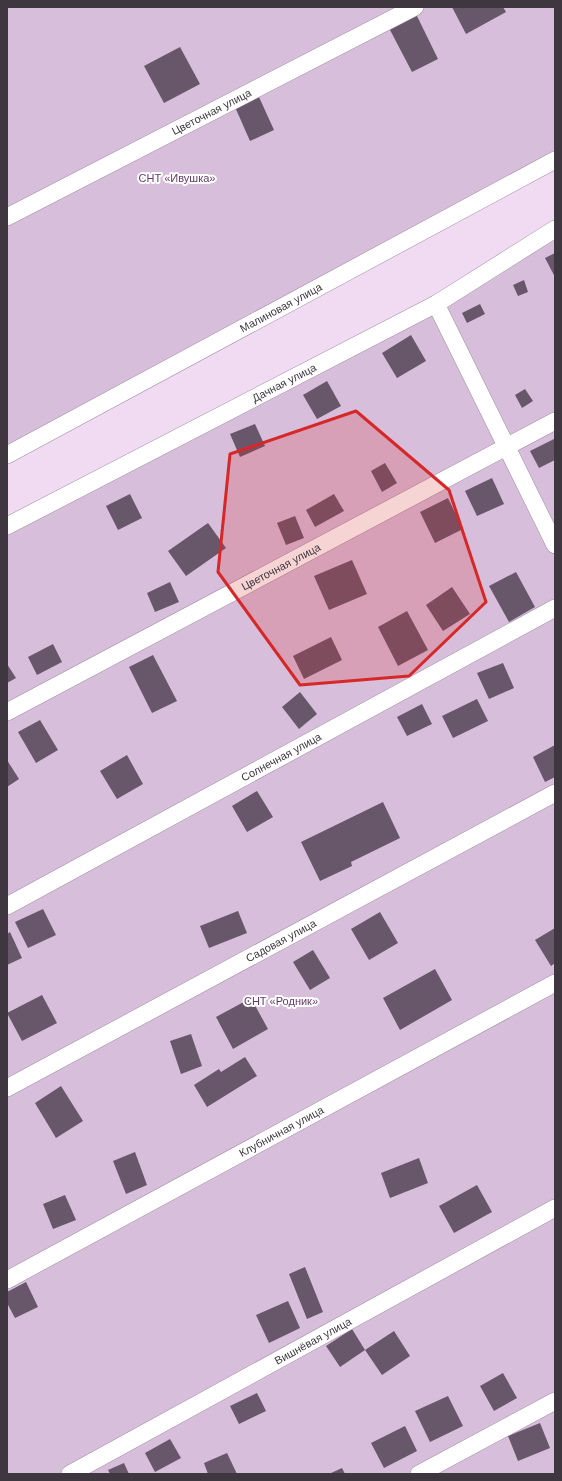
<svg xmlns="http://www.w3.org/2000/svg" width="562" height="1481" viewBox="0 0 562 1481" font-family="Helvetica,sans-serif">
	<rect width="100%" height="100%" fill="#f0dbf3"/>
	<g fill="#d7beda">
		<polygon points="7,7 555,7 555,170 7,462"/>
		<polygon points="555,230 555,1474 7,1474 7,527"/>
	</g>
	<g fill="#68566b">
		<polygon points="452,7 503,7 506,12 466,34"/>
		<polygon points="416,14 438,59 412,72 389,28"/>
		<polygon points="180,47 200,84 164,103 144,66"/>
		<polygon points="259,97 274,130 250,141 235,107"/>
		<polygon points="555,253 555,277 545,258"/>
		<polygon points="524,280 528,292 518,296 513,285"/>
		<polygon points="480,304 485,314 467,323 462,313"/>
		<polygon points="411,335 426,361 397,378 382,353"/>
		<polygon points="327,381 341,406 317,419 303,395"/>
		<polygon points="525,389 533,401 522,408 515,395"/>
		<polygon points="255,424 265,446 240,457 230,434"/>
		<polygon points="554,439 555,460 539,468 530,451"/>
		<polygon points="385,463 397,483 382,492 371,471"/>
		<polygon points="492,478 504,504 477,516 465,491"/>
		<polygon points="130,494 142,518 118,530 106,506"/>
		<polygon points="334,494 344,511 315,527 306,510"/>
		<polygon points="448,498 463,529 435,543 420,512"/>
		<polygon points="295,516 304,538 286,545 277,523"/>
		<polygon points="208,523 226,548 186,576 168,551"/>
		<polygon points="352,560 367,594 329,610 314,576"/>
		<polygon points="516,572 535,607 509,622 489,586"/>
		<polygon points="170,582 179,602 155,612 147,593"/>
		<polygon points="452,587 470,614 443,631 426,605"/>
		<polygon points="407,611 428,650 398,666 378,627"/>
		<polygon points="331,637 342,660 304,679 293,656"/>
		<polygon points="53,644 62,662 37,675 28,657"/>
		<polygon points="153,655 177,701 152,713 129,667"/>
		<polygon points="503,663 514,688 489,699 477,673"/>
		<polygon points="7,664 16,678 7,683"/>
		<polygon points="300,692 317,714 299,729 282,707"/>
		<polygon points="477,699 488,721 453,738 442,716"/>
		<polygon points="422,704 432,724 407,736 397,717"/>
		<polygon points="40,720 58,750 36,763 18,732"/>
		<polygon points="555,745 555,777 545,782 533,757"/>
		<polygon points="127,755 143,784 117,799 100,771"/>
		<polygon points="7,760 19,779 7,787"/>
		<polygon points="257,791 273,817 247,832 232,806"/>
		<polygon points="383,802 400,838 351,862 352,866 320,881 301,842"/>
		<polygon points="43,909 56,935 28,948 15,922"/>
		<polygon points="238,911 247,933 209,948 200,926"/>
		<polygon points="380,912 398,943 369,960 351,929"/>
		<polygon points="555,928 555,963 551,966 535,940"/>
		<polygon points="10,932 22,958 7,965 7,934"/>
		<polygon points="313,950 330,978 310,990 293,962"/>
		<polygon points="435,969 452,1000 400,1030 383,998"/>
		<polygon points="42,995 57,1023 22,1041 7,1013"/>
		<polygon points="251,998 268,1029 233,1049 216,1017"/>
		<polygon points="191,1034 202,1066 181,1074 170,1041"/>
		<polygon points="245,1057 257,1076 207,1107 194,1085 219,1069 221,1072"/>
		<polygon points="61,1086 83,1121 56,1138 35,1103"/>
		<polygon points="135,1152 147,1185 126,1194 113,1161"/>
		<polygon points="419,1158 428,1183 390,1198 381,1173"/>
		<polygon points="477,1185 492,1212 454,1233 439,1206"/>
		<polygon points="65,1195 76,1220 53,1229 43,1204"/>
		<polygon points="305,1267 323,1312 307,1319 289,1274"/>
		<polygon points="26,1282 38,1307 15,1318 7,1303 7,1292"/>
		<polygon points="288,1301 300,1328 269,1343 256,1315"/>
		<polygon points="352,1329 365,1350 340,1367 326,1346"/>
		<polygon points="394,1331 410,1356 382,1375 365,1350"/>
		<polygon points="503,1373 517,1398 494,1411 480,1386"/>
		<polygon points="257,1393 266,1411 239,1424 230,1406"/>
		<polygon points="448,1396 463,1426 430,1442 415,1411"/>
		<polygon points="540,1423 550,1448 518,1461 508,1436"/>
		<polygon points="405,1426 417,1451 384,1468 371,1443"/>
		<polygon points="170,1439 181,1458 155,1472 145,1453"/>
		<polygon points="227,1453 237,1474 208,1474 204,1463"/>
		<polygon points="124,1463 129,1474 110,1474 108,1470"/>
		<polygon points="342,1468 345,1474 329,1474"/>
	</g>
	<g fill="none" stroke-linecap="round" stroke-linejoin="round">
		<defs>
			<g id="street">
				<path id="s1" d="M7,217L415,7"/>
				<polyline points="436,304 555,545"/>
				<path id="s2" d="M7,455L555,160"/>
				<path id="s3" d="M7,526L436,304L555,229"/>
				<path id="s4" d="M7,712L555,421"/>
				<path id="s5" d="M7,906L555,608"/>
				<path id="s6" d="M7,1088L555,793"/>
				<path id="s7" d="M7,1280L555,983"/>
				<path id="s8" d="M70,1474L555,1208"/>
				<polyline points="419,1474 555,1401"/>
			</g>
		</defs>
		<use href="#street" stroke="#a18da3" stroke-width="18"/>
		<use href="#street" stroke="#fff" stroke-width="17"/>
	</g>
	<path fill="#d62828" fill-opacity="0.2" stroke="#d62828" stroke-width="3" stroke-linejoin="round" d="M356,411L449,490L486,602L409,676L300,685L218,572L230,454Z"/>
	<g text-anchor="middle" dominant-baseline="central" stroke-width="4" stroke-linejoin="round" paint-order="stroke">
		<g font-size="11" fill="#3f3740" stroke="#fff">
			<text stroke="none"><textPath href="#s1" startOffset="230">Цветочная улица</textPath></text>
			<text stroke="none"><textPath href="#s2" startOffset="311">Малиновая улица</textPath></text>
			<text stroke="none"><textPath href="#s3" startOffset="312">Дачная улица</textPath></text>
			<text stroke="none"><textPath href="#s4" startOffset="310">Цветочная улица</textPath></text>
			<text stroke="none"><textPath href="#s5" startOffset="312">Солнечная улица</textPath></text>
			<text stroke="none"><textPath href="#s6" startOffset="311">Садовая улица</textPath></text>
			<text stroke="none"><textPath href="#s7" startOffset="312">Клубничная улица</textPath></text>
			<text stroke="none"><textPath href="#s8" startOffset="277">Вишнёвая улица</textPath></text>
		</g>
		<g font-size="11" fill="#663a6d" stroke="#fff">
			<text x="177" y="178">СНТ «Ивушка»</text>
			<text x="281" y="1001">СНТ «Родник»</text>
		</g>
	</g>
	<rect width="562" height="1481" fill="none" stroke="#3f3740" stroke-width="16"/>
</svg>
